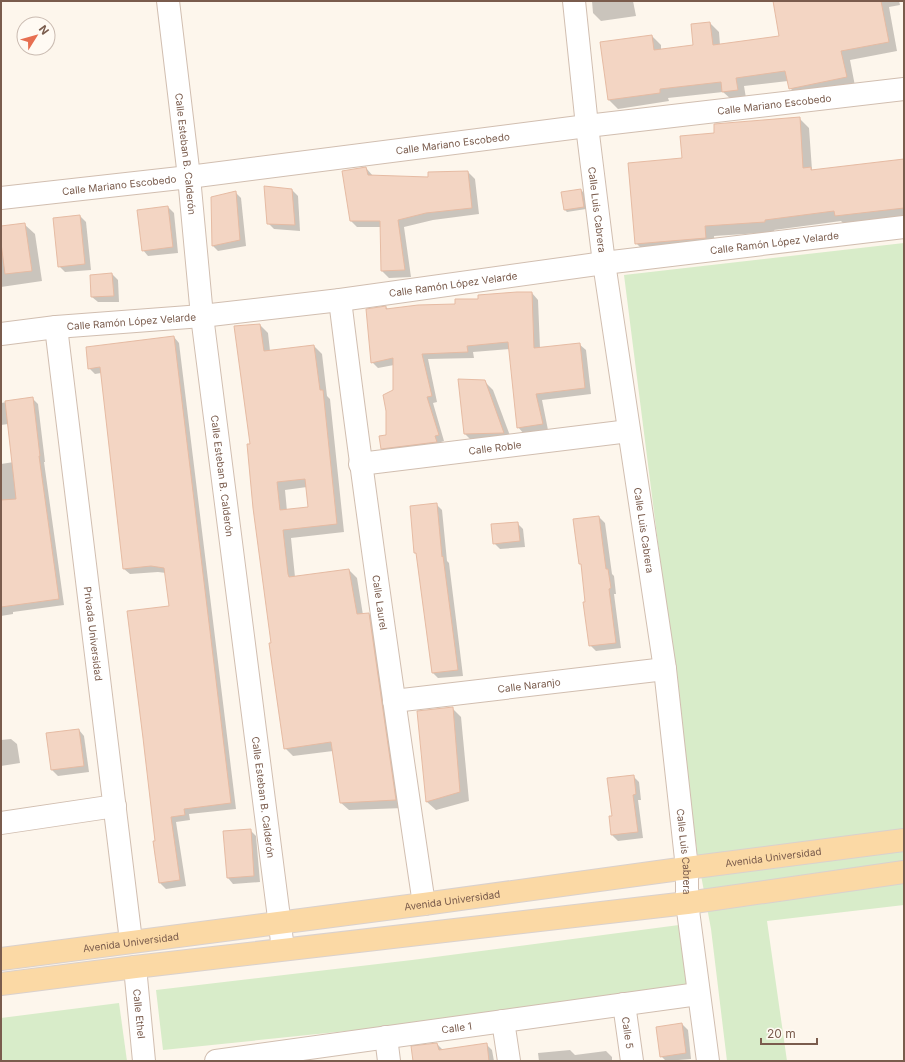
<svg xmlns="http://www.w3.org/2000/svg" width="905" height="1062" viewBox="0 0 905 1062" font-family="Inter,sans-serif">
	<rect width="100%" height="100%" fill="#fdf6ec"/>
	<g fill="#d8ecc9">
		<polygon points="904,243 904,905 767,921 787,1061 727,1061 711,929 698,859 624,275"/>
		<polygon points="679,925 689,987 425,1023 163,1050 156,990 412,960"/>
		<polygon points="119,1003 127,1061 1,1061 1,1018"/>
	</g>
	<g fill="#0003" fill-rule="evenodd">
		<polygon points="592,1 633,1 636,16 601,21 593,13"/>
		<polygon points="772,1 899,1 900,5 889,7 897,51 850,60 855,86 799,97 790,88 788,81 744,86 746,98 732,100 723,92 668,98 669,101 618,109 609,100 652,36 661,45 661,50 694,46 710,23 719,32 720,45 780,37 774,3"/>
		<polygon points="799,118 809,128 812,170 813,171 904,160 904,218 845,225 841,221 774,230 775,232 714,236 715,247 646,253 636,243 683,159 715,134"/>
		<polygon points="366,168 373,176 429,178 468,172 475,179 479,214 433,220 404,227 411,277 389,278 382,271 381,227 357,227 351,221"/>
		<polygon points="292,190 298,196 300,231 274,229 268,223"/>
		<polygon points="581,190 584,193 586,209 567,212 564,209"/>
		<polygon points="235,192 241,198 246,246 218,251 213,246"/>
		<polygon points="168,207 174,213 178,253 148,256 143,250"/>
		<polygon points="80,216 86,222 91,270 65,272 59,266"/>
		<polygon points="24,224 35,234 42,281 1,287 1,227"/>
		<polygon points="112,274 118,280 119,302 98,302 92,297"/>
		<polygon points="532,293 538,300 540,348 579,344 586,350 591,394 542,400 548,430 524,434 518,427 510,349 473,352 474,358 428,359 437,402 433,403 444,441 441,442 443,448 388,455 382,448 387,436 394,391 394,365 378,368 372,362 386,307 388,309 456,305"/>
		<path d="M260,325L268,333L270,351L314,346L322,354L327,396L330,399L344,532L291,538L295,577L349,570L357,578L363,615L369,614L377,622L404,808L349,810L340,802L333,751L293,756L285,748L251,444ZM307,487L309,508L287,511L285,490Z"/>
		<polygon points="174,337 179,343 236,809 189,814 190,820 176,822 186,886 166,889 160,883 156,842 170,607 166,573 158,572 130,574 124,569 101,373 95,374 89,368"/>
		<polygon points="484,381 493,390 512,441 474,443 465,434"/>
		<polygon points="32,398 38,404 45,462 44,462 64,605 13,612 13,614 1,616 1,464 14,462 8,424 1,425 1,403"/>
		<polygon points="436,504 442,510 447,561 449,563 463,676 438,678 432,672 418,555 415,553"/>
		<polygon points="599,517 605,523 612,574 614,576 616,594 614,594 621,648 596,651 590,645 586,602"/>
		<polygon points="517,523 523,529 525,547 500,549 494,543"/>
		<polygon points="452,708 461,717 469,801 436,810 427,802"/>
		<polygon points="79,730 84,736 89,772 58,776 52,770 47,734"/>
		<polygon points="11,739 17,744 20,763 1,766 1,740"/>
		<polygon points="633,776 639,782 641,800 638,800 643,838 618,841 612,835 613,817"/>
		<polygon points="250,830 256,836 260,882 233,884 228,878"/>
		<polygon points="682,1024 688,1030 691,1059 666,1061 661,1056"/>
		<polygon points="437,1044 443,1050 486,1044 492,1050 494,1061 414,1061"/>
		<polygon points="570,1050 575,1055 606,1051 612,1057 612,1061 539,1061 538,1053"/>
	</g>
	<g fill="#f3d5c3" stroke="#e6bba3" fill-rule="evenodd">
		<polygon points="773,1 881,1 889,42 841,51 847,77 789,89 785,71 736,78 738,90 722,92 721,82 660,89 660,93 608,100 600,42 652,35 654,50 693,45 691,24 710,22 713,45 779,36"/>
		<polygon points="800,117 803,168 811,167 811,170 904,159 904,208 835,216 834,211 765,220 765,222 705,226 706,238 635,244 628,163 682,158 680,136 714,133 714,124"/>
		<polygon points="366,167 368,175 428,177 428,172 468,171 472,208 426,213 398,220 405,270 381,271 380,221 350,221 342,171"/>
		<polygon points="264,186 292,189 295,225 267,224"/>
		<polygon points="581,189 584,207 564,210 561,192"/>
		<polygon points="236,191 240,240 212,246 211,197"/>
		<polygon points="168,206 173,247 142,251 137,210"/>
		<polygon points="80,215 85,264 58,267 53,218"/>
		<polygon points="25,223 32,271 5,274 1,243 1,226"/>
		<polygon points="112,273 114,296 91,297 90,275"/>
		<polygon points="517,292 532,292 534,348 580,343 585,388 536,394 543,424 517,428 508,342 467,346 468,352 422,354 432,396 427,397 439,435 435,436 437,442 381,449 379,436 386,435 386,411 383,395 393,390 393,358 371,363 366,309 386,306 386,309 418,305 455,304 455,299 478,299 478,295"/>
		<path d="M260,324L264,351L314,345L320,390H323L337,524L283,530L288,574L289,577L349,569L357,614L369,613L396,800L340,803L331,742L284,749L272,665L269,643H271L253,508L247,444H250L234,326ZM305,479L308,507L280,510L277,482Z"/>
		<polygon points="174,336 231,803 184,809 185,815 171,817 180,880 159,883 153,841 155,841 143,738 127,611 169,606 164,568 151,566 123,569 100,367 88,369 86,347"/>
		<polygon points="458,379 485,380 504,433 464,434"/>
		<polygon points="33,397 40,456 39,456 59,599 1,607 1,500 16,499 5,401"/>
		<polygon points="437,503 442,557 443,556 458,670 432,673 416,553 414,553 410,506"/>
		<polygon points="599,516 606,569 608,569 611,588 609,589 616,643 589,646 583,602 585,602 581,564 579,564 573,519"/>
		<polygon points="518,522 520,541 493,544 491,524"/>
		<polygon points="453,707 460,792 426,802 417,711"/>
		<polygon points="79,729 84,766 51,770 46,733"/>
		<polygon points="634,775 636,794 633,795 638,832 611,835 609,816 612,816 607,778"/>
		<polygon points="251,829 254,876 227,878 223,831"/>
		<polygon points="682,1023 686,1053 660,1057 656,1027"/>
		<polygon points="437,1043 439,1050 487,1043 489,1061 413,1061 411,1046"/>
	</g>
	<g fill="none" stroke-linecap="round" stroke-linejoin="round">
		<defs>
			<g id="minor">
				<path id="s1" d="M168,1L189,177L202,316L283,949"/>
				<path id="s2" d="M574,1L587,126L604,263L665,669L687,868V903L708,1061"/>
				<path id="s3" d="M1,198L189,177L587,126L904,89"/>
				<path id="s4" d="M340,300C365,502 394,703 424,904"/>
				<path id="s5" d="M56,327L131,941"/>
				<path id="s6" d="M1,334L56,327L202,316L340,300L604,263L904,227"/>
				<path id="s7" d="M360,464L629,431"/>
				<path id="s8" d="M394,701L665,669"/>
				<polyline points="1,823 115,806"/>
				<path id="s9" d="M135,967L144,1061"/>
				<path id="s10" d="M624,1004L632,1061"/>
				<polyline points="503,1021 509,1061"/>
				<polyline points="386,1037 389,1061"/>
				<path id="s11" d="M216,1061L698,994"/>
			</g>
			<g id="major">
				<path id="s12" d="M1,959L424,904L687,868L904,840"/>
				<polyline points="1,984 135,967 687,903 904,872"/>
			</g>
		</defs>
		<use href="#minor" stroke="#d1beb0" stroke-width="24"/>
		<use href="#major" stroke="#dad1cd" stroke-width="24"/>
		<use href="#minor" stroke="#fff" stroke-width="22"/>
		<use href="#major" stroke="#fbd9a5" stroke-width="22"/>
	</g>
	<g text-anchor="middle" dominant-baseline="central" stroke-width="3" stroke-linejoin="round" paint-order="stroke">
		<g font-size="10" fill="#7a5c4d" stroke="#fffaf3">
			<text stroke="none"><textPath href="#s3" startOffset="779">Calle Mariano Escobedo</textPath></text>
			<text stroke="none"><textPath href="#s3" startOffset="455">Calle Mariano Escobedo</textPath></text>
			<text stroke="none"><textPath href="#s1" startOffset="154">Calle Esteban B. Calderón</textPath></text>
			<text stroke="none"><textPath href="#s3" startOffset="119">Calle Mariano Escobedo</textPath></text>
			<text stroke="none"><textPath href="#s2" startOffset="210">Calle Luis Cabrera</textPath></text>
			<text stroke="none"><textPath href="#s6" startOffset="779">Calle Ramón López Velarde</textPath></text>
			<text stroke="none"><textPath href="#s6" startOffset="455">Calle Ramón López Velarde</textPath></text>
			<text stroke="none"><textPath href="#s6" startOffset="131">Calle Ramón López Velarde</textPath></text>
			<text stroke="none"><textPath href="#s7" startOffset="136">Calle Roble</textPath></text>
			<text stroke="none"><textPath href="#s1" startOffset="478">Calle Esteban B. Calderón</textPath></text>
			<text stroke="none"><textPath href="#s2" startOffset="534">Calle Luis Cabrera</textPath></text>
			<text stroke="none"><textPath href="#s4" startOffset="305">Calle Laurel</textPath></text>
			<text stroke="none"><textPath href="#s5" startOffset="309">Privada Universidad</textPath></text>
			<text stroke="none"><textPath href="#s8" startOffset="136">Calle Naranjo</textPath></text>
			<text stroke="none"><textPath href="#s1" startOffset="802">Calle Esteban B. Calderón</textPath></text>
			<text stroke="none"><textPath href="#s2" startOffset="858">Calle Luis Cabrera</textPath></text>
			<text stroke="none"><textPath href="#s12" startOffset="779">Avenida Universidad</textPath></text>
			<text stroke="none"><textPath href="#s12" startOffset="455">Avenida Universidad</textPath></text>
			<text stroke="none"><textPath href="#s12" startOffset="131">Avenida Universidad</textPath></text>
			<text stroke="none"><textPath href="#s9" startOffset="47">Calle Ethel</textPath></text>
			<text stroke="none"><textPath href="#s11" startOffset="243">Calle 1</textPath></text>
			<text stroke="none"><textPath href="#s10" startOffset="29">Calle 5</textPath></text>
		</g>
	</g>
	<rect width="905" height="1062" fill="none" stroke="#7a5c4d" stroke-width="4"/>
	<g transform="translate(36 36) rotate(53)"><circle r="19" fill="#fffaf3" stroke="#cabbb1"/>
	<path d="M0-3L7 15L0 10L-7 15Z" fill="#e76f51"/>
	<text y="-6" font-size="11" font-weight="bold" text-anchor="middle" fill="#7a5c4d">N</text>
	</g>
	<path d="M761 1038v6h56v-6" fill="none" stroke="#7a5c4d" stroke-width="2"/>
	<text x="767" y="1038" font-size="12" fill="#7a5c4d" stroke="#fffaf3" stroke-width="3" paint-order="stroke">20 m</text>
</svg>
